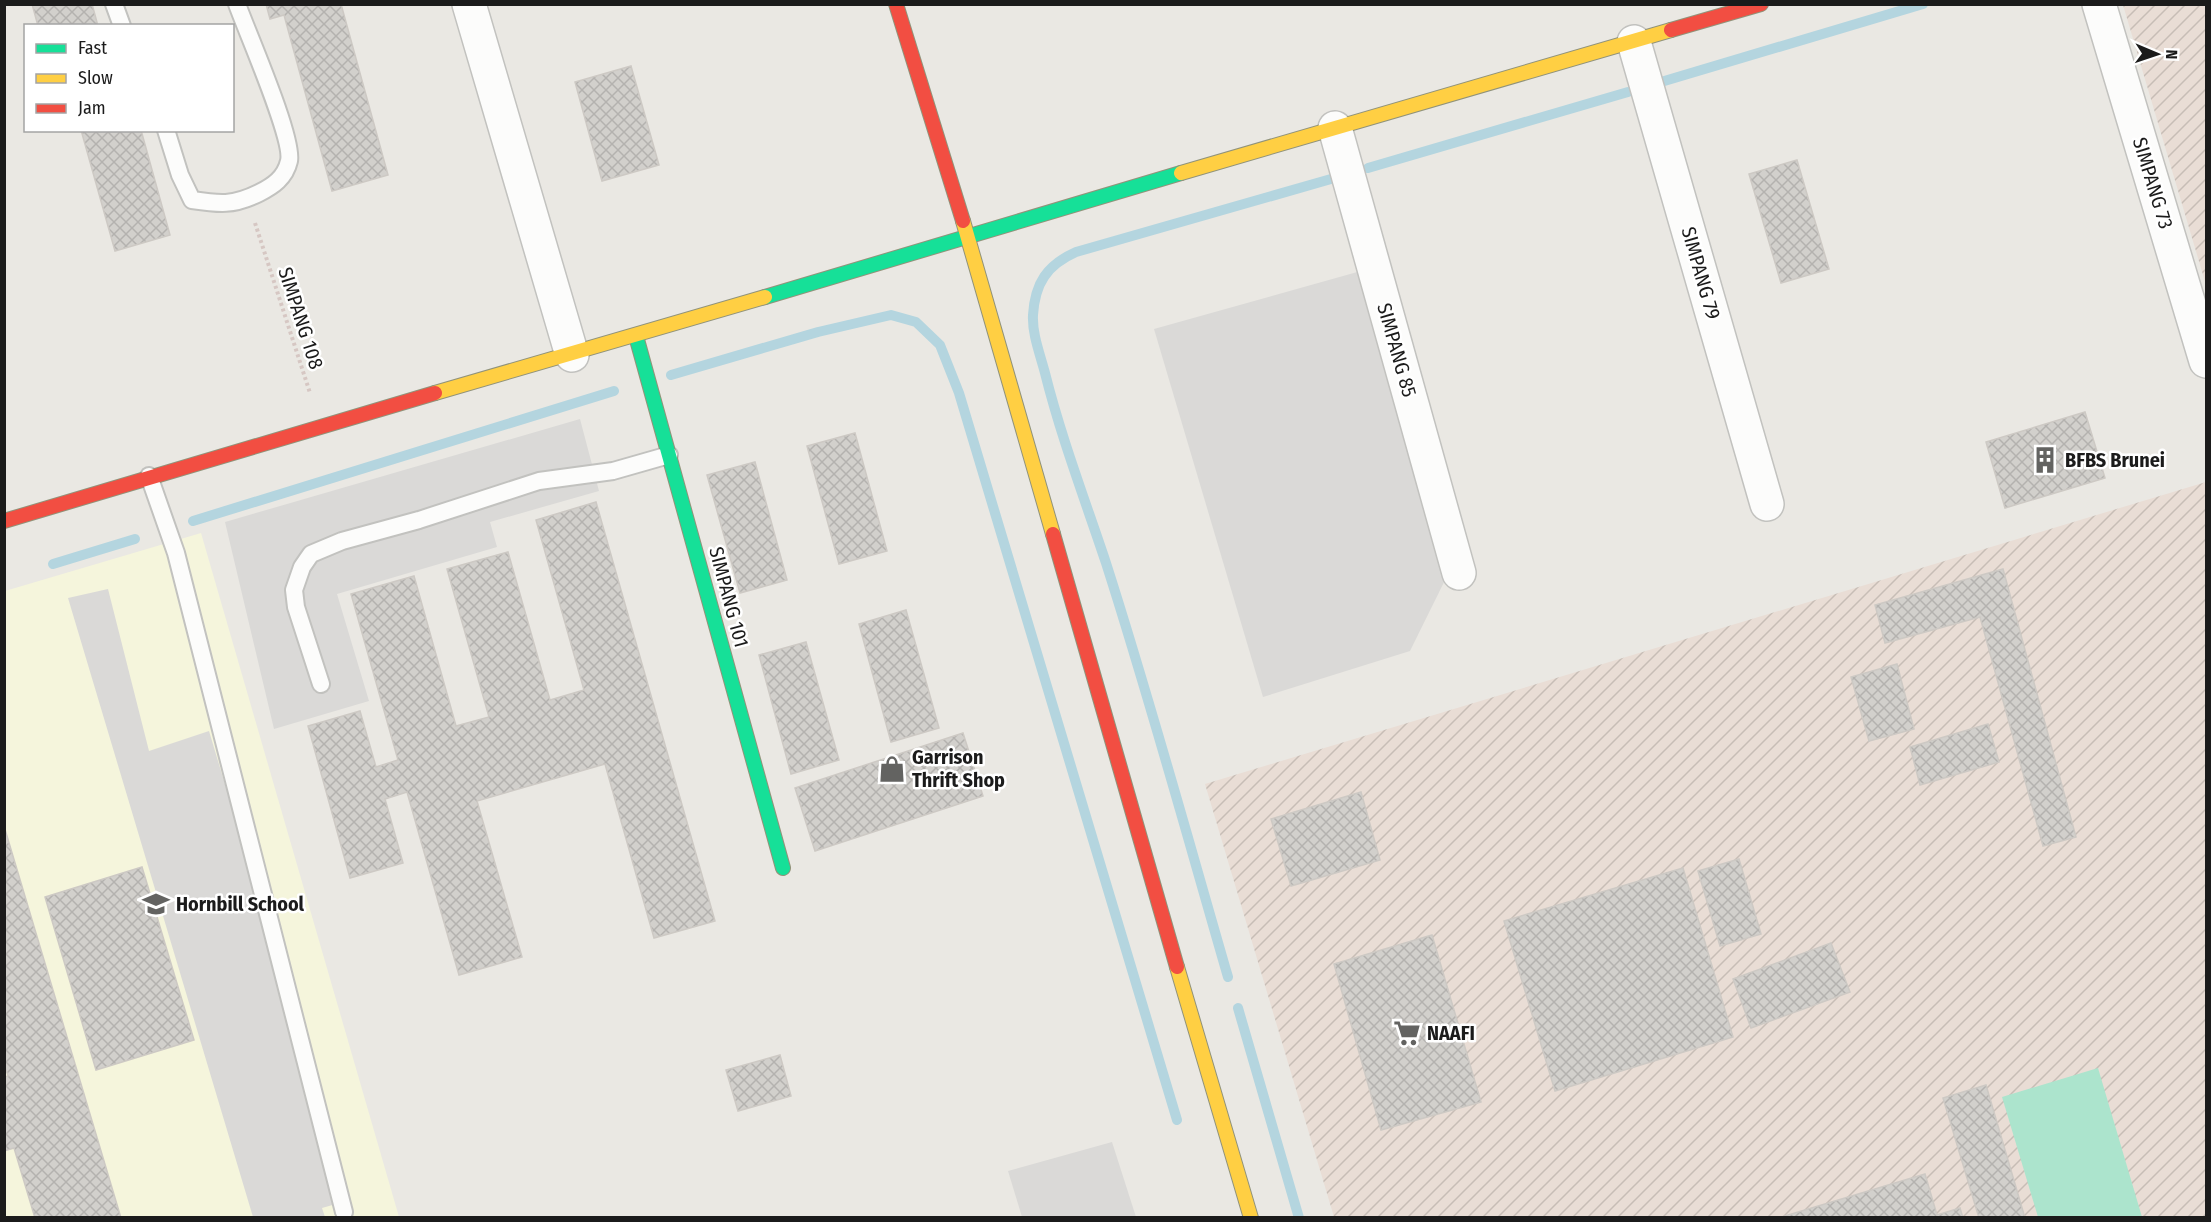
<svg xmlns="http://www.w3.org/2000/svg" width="2211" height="1222" viewBox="0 0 2211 1222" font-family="'Fira Sans Condensed',sans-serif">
	<defs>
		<pattern id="military-furrows" width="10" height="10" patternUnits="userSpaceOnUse" patternTransform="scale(1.5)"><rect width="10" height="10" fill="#e9ddd5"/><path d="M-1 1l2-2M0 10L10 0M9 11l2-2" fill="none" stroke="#c7bdb6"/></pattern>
		<pattern id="building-cross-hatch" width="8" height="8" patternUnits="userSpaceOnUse" patternTransform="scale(1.5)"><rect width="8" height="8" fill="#d2d0cc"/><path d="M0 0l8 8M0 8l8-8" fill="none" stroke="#b4b2af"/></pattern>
	</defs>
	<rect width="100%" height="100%" fill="#eae8e3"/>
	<polygon fill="#f5f5dc" points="201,533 399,1217 5,1218 5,591"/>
	<g fill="url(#military-furrows)">
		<polygon points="2123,5 2206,5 2206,285"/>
		<polygon points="2206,482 2206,1217 1334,1217 1205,784"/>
	</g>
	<polygon fill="#ace4cd" points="2098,1068 2142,1217 2038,1217 2002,1097"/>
	<g fill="#dad9d7">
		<polygon points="1368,269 1452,566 1410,651 1263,697 1154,329"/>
		<polygon points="580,419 599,491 490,522 497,547 337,594 369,701 274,729 225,522"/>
		<polygon points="108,589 149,751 209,731 350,1200 322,1208 325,1217 253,1217 68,598"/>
		<polygon points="1112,1142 1136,1217 1022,1217 1008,1171"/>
	</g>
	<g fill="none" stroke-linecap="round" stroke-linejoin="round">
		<g stroke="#b4d5df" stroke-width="10">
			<polyline points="1661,82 1923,4"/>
			<polyline points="1368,168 1628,92"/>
			<polyline points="671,375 818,332 891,315 916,322 940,345 959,393 1177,1120"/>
			<polyline points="193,521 614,391"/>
			<polyline points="53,564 135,539"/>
			<path d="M1228,977C1188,839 1150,700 1106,563C1085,500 1061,437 1045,373C1040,354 1032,334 1033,315C1035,283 1047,265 1076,252L1331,179"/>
			<polyline points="1238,1008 1299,1218"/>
		</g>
	</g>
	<g fill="url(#building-cross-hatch)" stroke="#cdc9c4" stroke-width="1.5">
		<polygon points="32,4 92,4 98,26 38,26"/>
		<polygon points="266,4 341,4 388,175 332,191 284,15 270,19"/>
		<polygon points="631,66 659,165 602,181 575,82"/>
		<polygon points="81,130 141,130 170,235 115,251"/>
		<polygon points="1797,160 1829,269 1781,283 1749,174"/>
		<polygon points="2085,412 2105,478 2005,508 1986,442"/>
		<polygon points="855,433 887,551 839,564 807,446"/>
		<polygon points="755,462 787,580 740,593 707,475"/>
		<polygon points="596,502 715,921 654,938 605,764 477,801 522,957 459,975 407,792 385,799 403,863 350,878 308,726 360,711 376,767 398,760 351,594 414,576 456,726 489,717 447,569 508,552 550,700 584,690 536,520"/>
		<polygon points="2003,569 2076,837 2043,846 1980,617 1885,643 1875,605"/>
		<polygon points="906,610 939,728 891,742 859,624"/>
		<polygon points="806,642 839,760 791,774 759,655"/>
		<polygon points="1897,664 1914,729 1869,741 1851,677"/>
		<polygon points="1988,724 1999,762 1920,785 1910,747"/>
		<polygon points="963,733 983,796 815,851 795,788"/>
		<polygon points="1361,792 1380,860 1291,886 1271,819"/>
		<polygon points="4,826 121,1218 35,1218 14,1148 4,1151 4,1077 8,1076 4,1064"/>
		<polygon points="1739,859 1761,934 1720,946 1698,871"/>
		<polygon points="142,867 194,1040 96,1070 45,897"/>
		<polygon points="1683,868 1733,1037 1555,1091 1504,921"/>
		<polygon points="1432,935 1481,1102 1381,1130 1334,964"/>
		<polygon points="1831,943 1850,992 1751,1028 1733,979"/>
		<polygon points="780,1055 791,1096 738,1111 726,1070"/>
		<polygon points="1986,1085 2025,1218 1979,1218 1943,1098"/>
		<polygon points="1925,1174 1937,1215 1960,1208 1963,1218 1778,1218"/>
	</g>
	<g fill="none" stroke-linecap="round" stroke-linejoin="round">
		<defs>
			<g id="lane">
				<polyline points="114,4 122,26"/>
				<path d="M166,130L180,175L192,200C219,204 233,206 259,193C273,186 285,178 289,161C294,139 247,32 237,4"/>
				<polyline points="149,476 176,553 344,1212"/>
				<polyline points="321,684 296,607 294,590 302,567 311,554 342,541 419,520 539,481 613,471 669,455"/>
			</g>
			<g id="street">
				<polyline points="469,4 572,355"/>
				<polyline points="2099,4 2206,361"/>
				<polyline points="1634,42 1767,504"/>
				<polyline points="1335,128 1459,573"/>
			</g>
			<g id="fast">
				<polyline points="765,297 1181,173"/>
				<polyline points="636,336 783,868"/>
			</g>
			<g id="slow">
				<polyline points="1181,173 1671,30"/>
				<polyline points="963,221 1053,534"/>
				<polyline points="435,393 765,297"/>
				<polyline points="1177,967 1251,1218"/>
			</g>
			<g id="jam">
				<polyline points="896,4 963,221"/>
				<polyline points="1671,30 1761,4"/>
				<polyline points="4,521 435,393"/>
				<polyline points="1053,534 1177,967"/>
			</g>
		</defs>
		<use href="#lane" stroke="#c2c2bf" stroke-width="20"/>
		<use href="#street" stroke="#c2c2bf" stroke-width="36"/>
		<use href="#fast" stroke="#91937a" stroke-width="16"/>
		<use href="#slow" stroke="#91937a" stroke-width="16"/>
		<use href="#jam" stroke="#91937a" stroke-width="16"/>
		<polyline stroke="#d6c7c3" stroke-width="4" stroke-dasharray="3 3" stroke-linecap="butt" points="255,223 310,393"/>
		<use href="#lane" stroke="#fcfcfb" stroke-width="16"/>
		<use href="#street" stroke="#fcfcfb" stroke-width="33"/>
		<use href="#fast" stroke="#16e098" stroke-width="14"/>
		<use href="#slow" stroke="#ffcf43" stroke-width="14"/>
		<use href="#jam" stroke="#f24e42" stroke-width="14"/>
	</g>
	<defs>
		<symbol id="building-bare" viewBox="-9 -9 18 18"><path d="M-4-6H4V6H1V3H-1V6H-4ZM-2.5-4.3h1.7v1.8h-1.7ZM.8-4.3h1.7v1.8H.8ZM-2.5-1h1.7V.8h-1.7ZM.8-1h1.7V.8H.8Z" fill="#636361" stroke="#fff" stroke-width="2.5" paint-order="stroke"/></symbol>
		<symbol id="shop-bare" viewBox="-9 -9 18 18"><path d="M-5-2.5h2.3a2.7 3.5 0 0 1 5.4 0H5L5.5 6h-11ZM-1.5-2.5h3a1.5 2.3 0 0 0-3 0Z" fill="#636361" stroke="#fff" stroke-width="2.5" paint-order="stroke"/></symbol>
		<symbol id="school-bare" viewBox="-9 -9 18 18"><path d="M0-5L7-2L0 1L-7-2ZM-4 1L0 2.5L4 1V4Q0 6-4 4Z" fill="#636361" stroke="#fff" stroke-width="2.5" paint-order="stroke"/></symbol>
		<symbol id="supermarket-bare" viewBox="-9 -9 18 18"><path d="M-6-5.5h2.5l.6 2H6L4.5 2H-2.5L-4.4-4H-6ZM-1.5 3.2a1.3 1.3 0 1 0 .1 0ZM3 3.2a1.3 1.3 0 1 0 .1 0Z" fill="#636361" stroke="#fff" stroke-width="2.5" paint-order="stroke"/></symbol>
	</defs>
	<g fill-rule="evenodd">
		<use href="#building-bare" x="2026" y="441" width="38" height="38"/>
		<use href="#shop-bare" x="873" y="750" width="38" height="38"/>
		<use href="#school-bare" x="137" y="885" width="38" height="38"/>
		<use href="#supermarket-bare" x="1388" y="1014" width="38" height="38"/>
	</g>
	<g text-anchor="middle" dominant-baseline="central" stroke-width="5" stroke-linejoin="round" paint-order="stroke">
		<g font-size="20" fill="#1b1b1b" stroke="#fff">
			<text transform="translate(2153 183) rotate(73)">SIMPANG 73</text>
			<text transform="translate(1701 273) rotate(74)">SIMPANG 79</text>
			<text transform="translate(301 318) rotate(72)">SIMPANG 108</text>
			<text transform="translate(1397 350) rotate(74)">SIMPANG 85</text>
			<text transform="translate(729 597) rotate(75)">SIMPANG 101</text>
		</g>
		<g font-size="20" font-weight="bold" fill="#1b1b1b" stroke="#fff" text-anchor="start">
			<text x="2065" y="460">BFBS Brunei</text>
			<text x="912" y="757">Garrison<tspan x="912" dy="23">Thrift Shop</tspan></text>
			<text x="176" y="904">Hornbill School</text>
			<text x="1427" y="1033">NAAFI</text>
		</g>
	</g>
	<rect width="2211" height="1222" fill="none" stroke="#1b1b1b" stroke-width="12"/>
	<rect x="24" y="24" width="210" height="108" fill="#ffffff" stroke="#a4a4a4" stroke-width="1.5"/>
	<rect x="36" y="44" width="30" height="9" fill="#16e098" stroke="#a4a4a4" stroke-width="1.5"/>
	<text x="78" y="54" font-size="18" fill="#1b1b1b">Fast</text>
	<rect x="36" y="74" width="30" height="9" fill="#ffcf43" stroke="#a4a4a4" stroke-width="1.5"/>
	<text x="78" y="84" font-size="18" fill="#1b1b1b">Slow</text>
	<rect x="36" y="104" width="30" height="9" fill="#f24e42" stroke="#a4a4a4" stroke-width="1.5"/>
	<text x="78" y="114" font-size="18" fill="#1b1b1b">Jam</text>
	<g transform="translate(2157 54) rotate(92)" stroke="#ffffff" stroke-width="4.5" paint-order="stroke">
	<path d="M0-4.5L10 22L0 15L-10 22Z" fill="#1b1b1b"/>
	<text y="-9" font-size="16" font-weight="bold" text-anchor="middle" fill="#1b1b1b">N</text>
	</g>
</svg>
